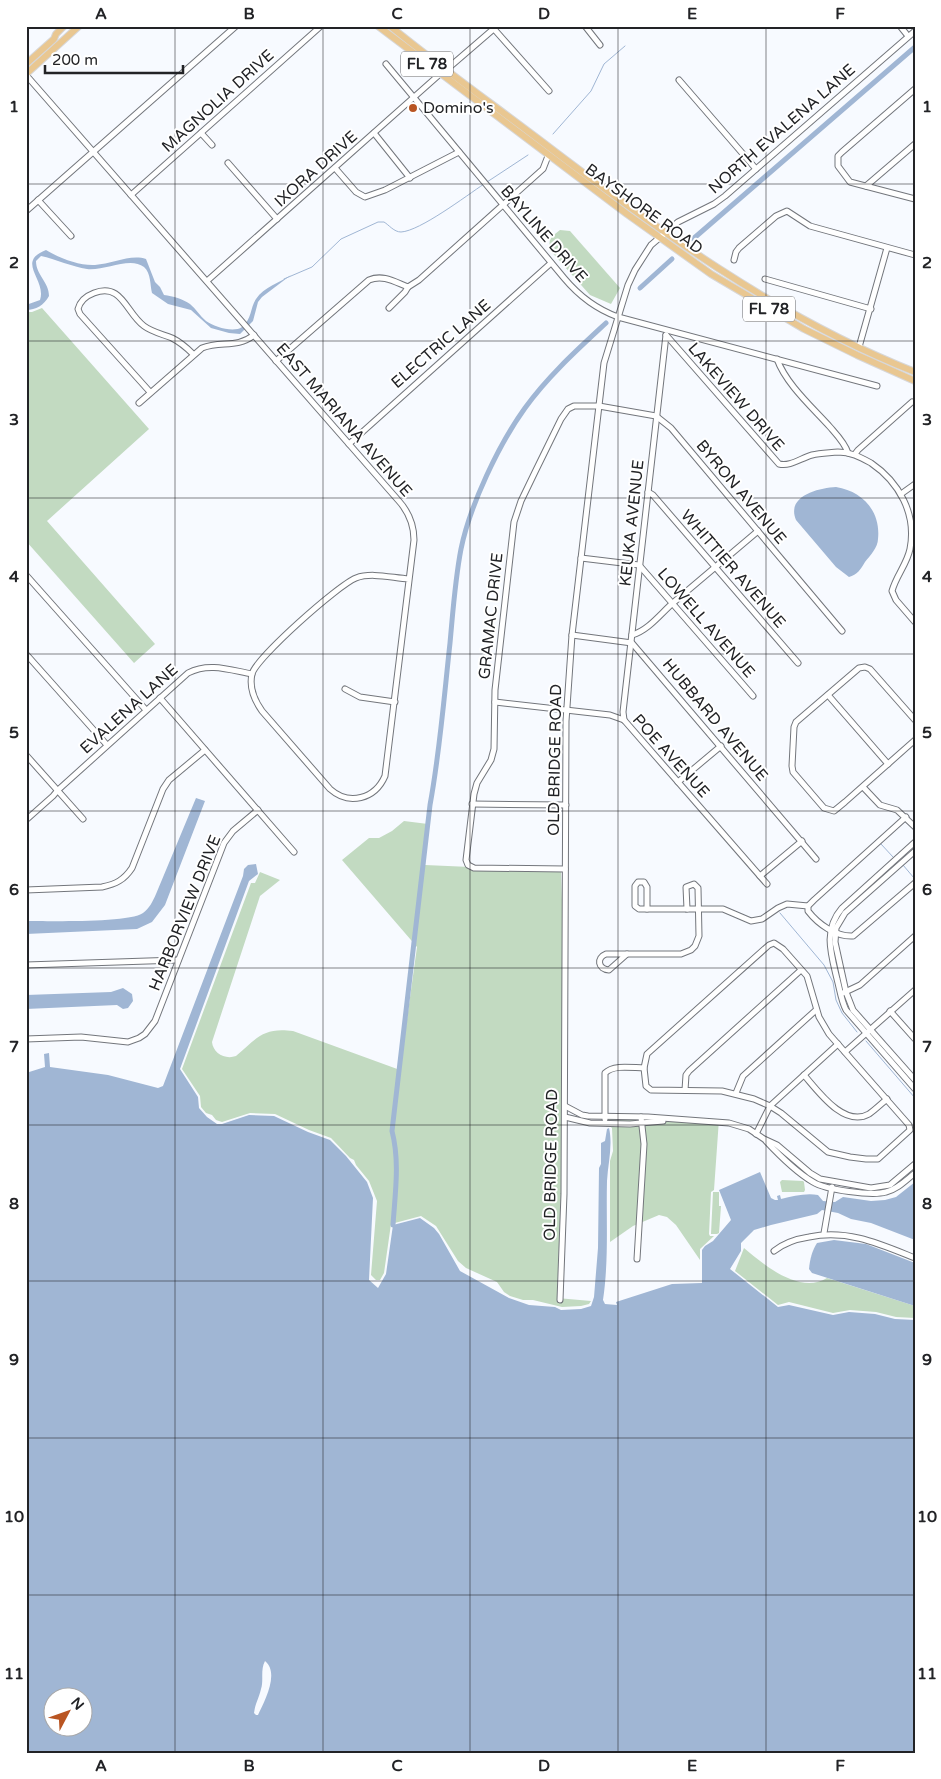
<svg xmlns="http://www.w3.org/2000/svg" width="941" height="1779" viewBox="0 0 941 1779" font-family="'Varela Round',sans-serif">
	<rect width="100%" height="100%" fill="#f7faff"/>
	<g fill="#c2dac1">
		<polygon points="560,230 570,231 620,288 611,304 590,295 549,249 550,238"/>
		<polygon points="42,308 149,429 47,521 155,644 134,663 26,541 26,312 32,312"/>
		<path d="M404,821L428,824L425,865L561,871L567,1045L557,1298L591,1301L589,1304L581,1306L562,1307L533,1300H523L510,1296L504,1292L497,1282L466,1268L458,1261L436,1226L421,1216L391,1224L384,1273L380,1280H376L371,1275L377,1201L369,1181L356,1165L354,1160L350,1158L331,1138L309,1130L275,1114L250,1113L222,1122L216,1120L212,1115L206,1113L201,1107L200,1096L182,1069L251,883H255L260,872L280,880L260,896L212,1042C213,1053 225,1060 236,1056C257,1038 263,1027 293,1031L400,1070L417,947L342,860L369,838H379L392,831Z"/>
		<polygon points="606,1118 719,1119 714,1190 711,1192 709,1234 710,1236 714,1236 700,1249 700,1260 676,1225 667,1217 659,1215 633,1226 610,1242 610,1161 613,1151 612,1128 610,1126 606,1127"/>
		<polygon points="782,1180 803,1181 804,1182 805,1190 804,1192 782,1192 780,1182"/>
		<polygon points="713,1192 719,1192 719,1206 721,1206 719,1233 717,1234 711,1234"/>
		<path d="M744,1248C764,1265 800,1295 827,1278L915,1306V1318L896,1317L876,1312L850,1310L833,1313L789,1302L778,1305L735,1271Z"/>
	</g>
	<g fill="#a0b6d4" fill-rule="evenodd">
		<path d="M46,250C59,258 80,266 95,265C112,264 130,254 146,259L155,282L160,287L164,295C173,296 183,299 190,304C196,309 200,316 206,321C214,327 234,333 242,327C252,319 250,308 256,299C264,287 279,283 291,275L262,297L258,302L253,321L240,334L229,333L211,328L191,310L168,304L152,293C150,285 151,273 144,267C130,256 105,271 87,269C73,267 55,259 41,256L36,261C36,275 49,282 49,296C44,305 36,310 26,310V305L40,300C47,280 15,262 46,250Z"/>
		<path d="M836,487C862,491 881,511 878,539C878,547 870,556 865,562C861,569 857,575 849,577L836,567L796,520C786,496 818,488 836,487Z"/>
		<path d="M196,798L205,801L165,905L152,922L137,929L26,934V921C48,921 129,923 143,913C149,909 153,901 156,894Z"/>
		<path d="M256,864L258,874L249,881L180,1069L198,1097L199,1108L207,1117L217,1124H222L249,1115L274,1116L308,1132L330,1140L346,1156L367,1182L373,1198L369,1280L378,1288L386,1274L393,1225L420,1218L434,1228L439,1234L460,1271L509,1298L529,1305L555,1307L561,1310L581,1309L591,1306L594,1297L598,1248L599,1168L601,1164V1143L605,1141L607,1129L609,1128C613,1145 608,1163 607,1181C606,1221 609,1259 603,1300L605,1304L617,1305L616,1302L672,1284L702,1283V1250L705,1246L713,1241L731,1220L719,1190L760,1172L771,1198L775,1200H778L777,1196L780,1195L781,1199C793,1196 806,1193 818,1195L823,1201L835,1202L843,1197L871,1201L885,1200L896,1197L915,1182V1240L871,1223L851,1219L838,1213L822,1210L817,1214L771,1225L754,1230L741,1243V1251L730,1269L778,1307L789,1305L833,1315L849,1312L875,1314L895,1319L915,1320V1753H26V1073L45,1067L44,1054L49,1053L50,1067L108,1075L158,1088L163,1086L243,876L244,869L248,865ZM265,1661C280,1673 264,1702 258,1715H256L254,1713C255,1704 259,1698 261,1689C264,1680 260,1670 265,1661ZM52,1696H82V1726H52Z"/>
		<polygon points="123,988 132,994 133,1001 128,1008 123,1009 117,1005 26,1009 26,995 111,992"/>
		<path d="M834,1240L866,1244L915,1263V1306L812,1273L809,1269C810,1259 812,1251 817,1243Z"/>
	</g>
	<g fill="none" stroke-linecap="round" stroke-linejoin="round">
		<g stroke="#a0b6d4" stroke-width="1">
			<polyline points="553,134 591,91 604,64 625,46"/>
			<polyline points="487,182 528,155"/>
			<path d="M284,279L312,267L341,239L378,222H384C389,225 394,232 401,232C420,231 466,196 484,184"/>
			<polyline points="881,844 893,857"/>
			<polyline points="903,865 914,878"/>
			<polyline points="780,913 824,965 833,982 836,1000 842,1013 857,1032"/>
			<polyline points="866,1041 915,1098"/>
		</g>
		<g stroke="#a0b6d4" stroke-width="5">
			<polyline points="693,239 915,47"/>
			<polyline points="640,288 672,259"/>
			<path d="M393,1225C395,1194 400,1162 392,1131L430,805C440,751 444,697 450,643C453,611 455,580 461,549C470,505 499,444 525,408C548,376 578,349 606,323"/>
		</g>
		<defs>
			<g id="minor">
				<polyline points="585,26 600,45"/>
				<polyline points="900,26 908,36"/>
				<polyline points="494,29 549,91"/>
				<path d="M386,64L564,278C579,296 596,309 618,317L877,386"/>
				<polyline points="446,70 497,26"/>
				<path d="M26,75L398,500C409,512 414,524 414,540L385,776C375,799 349,806 330,789L262,711C255,701 249,687 252,674C256,658 338,585 356,578C372,572 392,578 409,579"/>
				<polyline points="679,80 756,169"/>
				<polyline points="915,89 842,152 838,156 838,166 850,182 915,199"/>
				<polyline points="201,133 212,145"/>
				<polyline points="374,133 410,178"/>
				<polyline points="228,163 277,219"/>
				<polyline points="335,168 356,192 365,197 385,190 459,152"/>
				<polyline points="866,186 915,144"/>
				<polyline points="131,195 321,26"/>
				<polyline points="38,200 71,236"/>
				<polyline points="26,211 236,26"/>
				<polyline points="734,260 736,252 739,248 776,216 787,211 810,226 915,255"/>
				<polyline points="765,279 871,309"/>
				<polyline points="207,281 440,74"/>
				<polyline points="389,308 405,292 408,287"/>
				<path d="M666,335L779,464C790,467 801,458 812,455C820,453 829,453 838,452C851,452 860,457 871,463C899,482 917,514 910,549C907,564 896,576 892,591L896,600L915,622"/>
				<polyline points="859,347 887,248"/>
				<path d="M777,359C786,384 812,407 830,427C837,435 845,443 848,453"/>
				<path d="M276,361L369,280C383,274 395,282 408,287L419,280L543,169L548,156"/>
				<path d="M150,392L80,314L78,309C80,301 86,296 94,293C122,282 126,313 144,326C152,332 162,334 172,338C180,342 187,348 193,354"/>
				<path d="M139,403L202,348C221,340 236,349 254,335"/>
				<polyline points="349,444 551,263"/>
				<polyline points="855,454 858,450 912,402"/>
				<polyline points="648,492 653,495 798,663"/>
				<polyline points="901,494 915,484"/>
				<polyline points="581,558 639,565 753,696"/>
				<polyline points="26,575 146,710"/>
				<polyline points="572,635 632,643 816,859"/>
				<path d="M632,635C649,630 661,613 674,602C702,578 730,555 758,531"/>
				<polyline points="26,654 107,745"/>
				<polyline points="345,689 360,697 395,702"/>
				<polyline points="828,695 888,764"/>
				<polyline points="160,698 294,852"/>
				<polyline points="495,702 610,715 624,720 767,884"/>
				<polyline points="624,720 623,712 666,335"/>
				<polyline points="915,720 870,669 865,667 859,668 796,722 794,727 792,766 793,772 824,808 834,811 845,802 915,740"/>
				<polyline points="26,755 83,819"/>
				<polyline points="678,782 721,746"/>
				<polyline points="863,787 880,805 897,810 915,827"/>
				<polyline points="472,804 566,805"/>
				<path d="M906,817L814,900L808,906V911C818,924 836,937 853,936L915,883"/>
				<path d="M26,820L53,796L58,790L188,673C209,662 230,670 252,674"/>
				<path d="M915,842L842,908C823,930 831,954 837,979C840,990 841,1000 846,1010L915,1089"/>
				<polyline points="915,851 845,913 836,928 835,942 846,992 853,1010 915,1080"/>
				<polyline points="565,869 474,868 468,865 466,860 474,794 477,783 491,760 494,749 495,690 514,522 521,501 535,472 561,419 568,409 574,406 599,406 656,416 671,428 842,631"/>
				<polyline points="760,876 802,841"/>
				<polygon points="638,882 644,882 647,887 647,909 639,909 635,906 635,886"/>
				<path d="M26,890L102,887C116,884 124,880 132,868L163,789L169,780L205,750"/>
				<polyline points="647,909 723,909 751,921 762,919 778,908 787,904 808,906"/>
				<polygon points="774,943 783,949 807,976 819,1017 829,1034 909,1125 910,1130 878,1159 866,1159 850,1157 828,1152 781,1113 770,1106 754,1099 722,1091 651,1090 646,1086 644,1068 647,1054 769,945"/>
				<path d="M606,954H627L609,970C598,969 596,958 606,954Z"/>
				<polyline points="627,954 681,954 691,950 695,946 699,936 698,888 694,884 686,887 687,909"/>
				<polyline points="26,965 178,960"/>
				<polyline points="843,993 860,985 915,936"/>
				<polyline points="890,1011 915,1039"/>
				<polyline points="26,1039 81,1037 128,1042 139,1038 145,1034 155,1021 224,843 233,831 258,810"/>
				<polyline points="845,1052 915,990"/>
				<path d="M804,1075C818,1091 844,1128 869,1114C875,1110 881,1104 887,1099"/>
				<polyline points="685,1090 686,1075 689,1071 801,970"/>
				<polyline points="736,1093 743,1076 816,1010"/>
				<polyline points="565,1106 582,1115 588,1116 648,1117 729,1123 749,1129 764,1139 777,1145 810,1173 820,1179 871,1188 890,1185 915,1164"/>
				<polyline points="565,1117 590,1123 630,1124 663,1121"/>
				<path d="M605,1119V1073C614,1064 633,1068 644,1068"/>
				<polyline points="756,1134 770,1106 838,1044"/>
				<path d="M766,1141C780,1156 796,1172 813,1182C826,1190 872,1196 886,1192C898,1189 906,1180 915,1173"/>
				<polyline points="824,1233 832,1187"/>
				<path d="M774,1251C784,1243 796,1239 809,1237C848,1229 880,1244 915,1258"/>
				<polyline points="637,1259 644,1144 641,1117"/>
				<polyline points="560,1300 564,1194 566,721 572,635 604,363 628,285 635,270 651,245 678,222 714,204 725,196 915,31"/>
			</g>
			<g id="major">
				<polyline points="378,26 627,214 711,274 804,329 857,355 915,381"/>
				<path d="M390,26C438,65 488,101 537,138C655,228 776,317 915,372"/>
				<polyline points="26,64 54,39 56,34 64,26"/>
				<polyline points="26,74 79,26"/>
			</g>
		</defs>
		<use href="#minor" stroke="#73767c" stroke-width="7"/>
		<use href="#major" stroke="#d7d7d8" stroke-width="8"/>
		<use href="#minor" stroke="#fff" stroke-width="5"/>
		<use href="#major" stroke="#e9c791" stroke-width="6"/>
	</g>
	<path fill="none" stroke="#222326" stroke-width="1" stroke-opacity="0.55" d="M175,26V1753M323,26V1753M470,26V1753M618,26V1753M766,26V1753M26,184H915M26,341H915M26,498H915M26,654H915M26,811H915M26,968H915M26,1125H915M26,1281H915M26,1438H915M26,1595H915"/>
	<circle fill="#b95522" stroke="#fff" stroke-width="2" cx="413" cy="108" r="5"/>
	<g text-anchor="middle" dominant-baseline="central" stroke-width="4" stroke-linejoin="round" paint-order="stroke">
		<g fill="#fff" stroke="#646567" stroke-width="1">
			<rect x="401" y="51.5" width="52" height="25" rx="4"/>
			<rect x="743" y="296.5" width="52" height="25" rx="4"/>
		</g>
		<g font-size="15" font-weight="bold" fill="#222326">
			<text x="427" y="64">FL 78</text>
			<text x="769" y="309">FL 78</text>
		</g>
		<g font-size="16" fill="#222326" stroke="#fff">
			<text transform="translate(218 101) rotate(-42)">MAGNOLIA DRIVE</text>
			<text transform="translate(782 129) rotate(-41)">NORTH EVALENA LANE</text>
			<text transform="translate(316 169) rotate(-42)">IXORA DRIVE</text>
			<text transform="translate(644 209) rotate(36)">BAYSHORE ROAD</text>
			<text transform="translate(544 234) rotate(49)">BAYLINE DRIVE</text>
			<text transform="translate(441 344) rotate(-41)">ELECTRIC LANE</text>
			<text transform="translate(736 397) rotate(49)">LAKEVIEW DRIVE</text>
			<text transform="translate(344 420) rotate(49)">EAST MARIANA AVENUE</text>
			<text transform="translate(741 492) rotate(50)">BYRON AVENUE</text>
			<text transform="translate(632 523) rotate(-84)">KEUKA AVENUE</text>
			<text transform="translate(733 569) rotate(49)">WHITTIER AVENUE</text>
			<text transform="translate(491 616) rotate(-84)">GRAMAC DRIVE</text>
			<text transform="translate(706 623) rotate(49)">LOWELL AVENUE</text>
			<text transform="translate(129 709) rotate(-42)">EVALENA LANE</text>
			<text transform="translate(715 720) rotate(50)">HUBBARD AVENUE</text>
			<text transform="translate(671 756) rotate(48)">POE AVENUE</text>
			<text transform="translate(555 760) rotate(-89)">OLD BRIDGE ROAD</text>
			<text transform="translate(185 913) rotate(-68)">HARBORVIEW DRIVE</text>
			<text transform="translate(551 1165) rotate(-89)">OLD BRIDGE ROAD</text>
		</g>
		<g font-size="16" fill="#222326" stroke="#fff" text-anchor="start">
			<text x="423" y="108">Domino's</text>
		</g>
	</g>
	<rect width="941" height="1779" fill="none" stroke="#ffffff" stroke-width="55"/>
	<g transform="translate(68 1712) rotate(49)"><circle r="24" fill="#ffffff" stroke="#a7a7a8"/>
	<path d="M0-4L9 19L0 12L-9 19Z" fill="#b95522"/>
	<text y="-8" font-size="14" font-weight="bold" text-anchor="middle" fill="#222326">N</text>
	</g>
	<path d="M45 65v8h138v-8" fill="none" stroke="#222326" stroke-width="2.5"/>
	<text x="52" y="65" font-size="15" fill="#222326" stroke="#ffffff" stroke-width="4" paint-order="stroke">200 m</text>
	<rect x="28" y="28" width="886" height="1724" fill="none" stroke="#222326" stroke-width="2"/>
	<g font-size="16" text-anchor="middle" font-weight="bold" fill="#222326">
		<text x="101" y="19">A</text>
		<text x="249" y="19">B</text>
		<text x="397" y="19">C</text>
		<text x="544" y="19">D</text>
		<text x="692" y="19">E</text>
		<text x="840" y="19">F</text>
		<text x="14" y="112">1</text>
		<text x="927" y="112">1</text>
		<text x="14" y="268">2</text>
		<text x="927" y="268">2</text>
		<text x="14" y="425">3</text>
		<text x="927" y="425">3</text>
		<text x="14" y="582">4</text>
		<text x="927" y="582">4</text>
		<text x="14" y="738">5</text>
		<text x="927" y="738">5</text>
		<text x="14" y="895">6</text>
		<text x="927" y="895">6</text>
		<text x="14" y="1052">7</text>
		<text x="927" y="1052">7</text>
		<text x="14" y="1209">8</text>
		<text x="927" y="1209">8</text>
		<text x="14" y="1365">9</text>
		<text x="927" y="1365">9</text>
		<text x="14" y="1522">10</text>
		<text x="927" y="1522">10</text>
		<text x="14" y="1679">11</text>
		<text x="927" y="1679">11</text>
		<text x="101" y="1771">A</text>
		<text x="249" y="1771">B</text>
		<text x="397" y="1771">C</text>
		<text x="544" y="1771">D</text>
		<text x="692" y="1771">E</text>
		<text x="840" y="1771">F</text>
	</g>
</svg>
